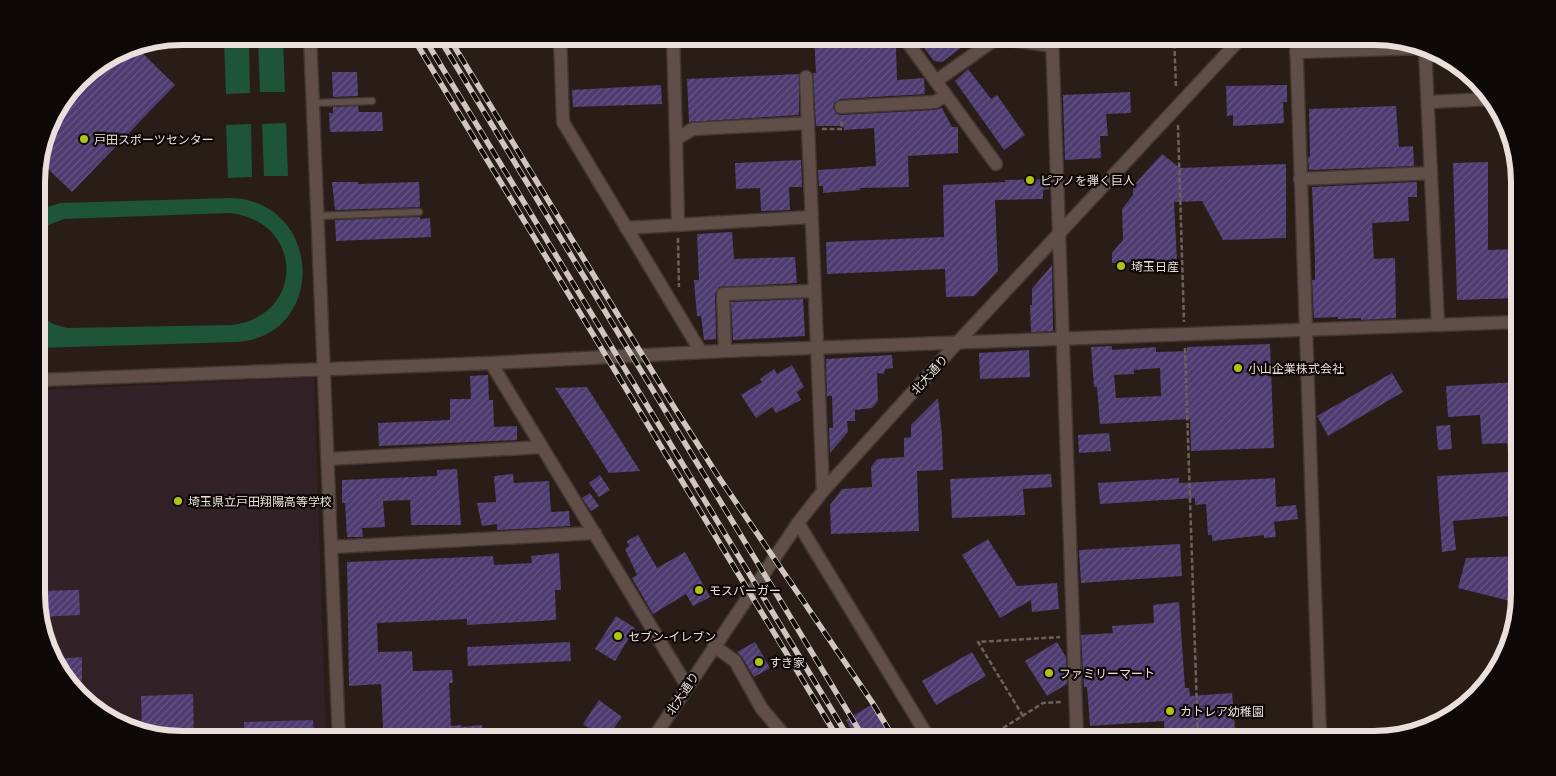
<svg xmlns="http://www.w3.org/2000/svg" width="1556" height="776" viewBox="0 0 1556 776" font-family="Literata,'Noto Sans JP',serif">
	<defs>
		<pattern id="building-hatch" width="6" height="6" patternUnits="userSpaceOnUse" patternTransform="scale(1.25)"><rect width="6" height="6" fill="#4e3b70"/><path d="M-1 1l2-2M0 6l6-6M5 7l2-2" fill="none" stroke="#685784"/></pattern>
	</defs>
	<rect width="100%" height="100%" fill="#2a1c16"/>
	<polygon fill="#332128" points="314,378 326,740 182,740 118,725 66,682 38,613 37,390"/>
	<g fill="#1d543a">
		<polygon points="283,39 285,92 260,92 258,40"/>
		<polygon points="224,41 249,41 250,93 226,94"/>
		<polygon points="286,123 288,176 264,176 262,124"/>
		<polygon points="251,124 252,177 228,178 226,125"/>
		<path d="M230,198C323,200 328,336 237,342L37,348V313L53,324L67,328L232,325C306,316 304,220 229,213L64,219L51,224L37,234V213L47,207L60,203Z"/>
	</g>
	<g fill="url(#building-hatch)" fill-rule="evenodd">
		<polygon points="814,36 880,36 882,48 896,47 897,80 924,78 925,94 840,99 834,103 833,107 837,114 841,115 935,110 942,108 952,127 958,127 958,153 908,156 909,187 860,188 860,190 823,193 823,186 819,186 818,170 876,166 874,128 844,130 843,126 816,126 813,73 816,73"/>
		<polygon points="915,36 977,36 942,62 934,61"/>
		<polygon points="132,46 135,46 175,85 72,192 40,161 51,118 86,73 127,47"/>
		<polygon points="968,69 991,99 997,95 1025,135 1004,150 955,81"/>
		<polygon points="332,72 357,72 358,96 333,97"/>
		<polygon points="799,74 799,115 689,122 687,79"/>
		<polygon points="661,85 662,104 573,107 572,90"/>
		<polygon points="1287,85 1287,102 1283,102 1284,123 1233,126 1233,115 1227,116 1226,86"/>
		<polygon points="1130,92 1131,113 1106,114 1108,136 1100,136 1101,158 1065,160 1063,95"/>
		<polygon points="358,106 359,112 382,112 383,131 330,132 329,113 333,113 333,107"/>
		<polygon points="1396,106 1399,147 1413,146 1414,166 1309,170 1308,158 1310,156 1309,109"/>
		<polygon points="1162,154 1180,168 1286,164 1286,238 1223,240 1202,201 1174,202 1177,261 1112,263 1112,253 1123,240 1122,209 1133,195 1133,186"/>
		<polygon points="801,160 802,187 789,187 790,210 761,211 760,188 736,189 735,163"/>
		<polygon points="1488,162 1488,250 1519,249 1519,298 1457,300 1453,163"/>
		<polygon points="1049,179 1049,189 1043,190 1043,199 995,200 998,271 974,296 946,297 945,269 827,274 826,242 944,237 943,185 1005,182 1005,180"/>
		<polygon points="332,182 358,182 358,184 419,182 420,207 335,210"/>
		<polygon points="1417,182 1417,197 1408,197 1409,221 1372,223 1374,259 1395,258 1396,318 1361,320 1361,318 1338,319 1338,317 1314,318 1312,280 1315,280 1315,258 1312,187"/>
		<polygon points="420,217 420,219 430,218 431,237 336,241 335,220"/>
		<polygon points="732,232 734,259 795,257 797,283 719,287 715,294 716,339 704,340 701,316 697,316 695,293 694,280 699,280 697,234"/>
		<polygon points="1052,265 1053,331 1031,332 1030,305 1032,305 1032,289"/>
		<polygon points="803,299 805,336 733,340 731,302"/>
		<path d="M1270,344L1274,448L1191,451L1190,419L1100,424L1097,387H1094L1091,347L1112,346V350L1156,347V352L1187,351V347ZM1160,368L1161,396L1116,398L1114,375L1134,374V370Z"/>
		<polygon points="1029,350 1030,377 980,379 979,353"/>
		<polygon points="892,355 893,368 885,369 884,374 877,373 878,401 872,408 855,410 855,421 847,421 848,432 830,453 829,428 833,428 832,396 827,396 826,359"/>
		<polygon points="792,365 804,387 797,392 801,400 776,413 772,407 756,418 741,395 762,382 760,379 774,369 777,374"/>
		<polygon points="1392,373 1403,392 1328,436 1317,416"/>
		<polygon points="488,375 489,400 493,400 494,427 517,426 517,440 379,446 378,423 450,420 450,399 471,399 470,376"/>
		<polygon points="1518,382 1519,477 1511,478 1507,443 1482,444 1480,415 1448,417 1446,386"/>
		<polygon points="587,387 640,471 609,473 555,388"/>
		<polygon points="938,398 942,436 943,470 917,471 919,531 831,534 830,505 842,489 872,487 871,467 877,459 904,457 904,438 911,437 911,425"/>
		<polygon points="1450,425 1452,449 1438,450 1436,426"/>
		<polygon points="1109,433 1111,451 1079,453 1078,435"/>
		<polygon points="457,469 461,525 411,525 410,500 383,501 385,527 362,528 363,537 347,537 345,503 342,503 342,480 437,476 437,470"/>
		<polygon points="1509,472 1510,499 1519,498 1520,515 1453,521 1456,550 1442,552 1437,476"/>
		<polygon points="513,474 514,483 549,481 551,512 569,511 570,526 497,530 497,524 482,526 477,503 496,502 494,476"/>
		<polygon points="1051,474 1052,487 1023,489 1025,515 952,518 950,479"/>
		<polygon points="600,475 610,490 599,497 589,483"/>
		<polygon points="1179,478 1179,483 1275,478 1276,507 1296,505 1298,519 1274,522 1276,537 1264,538 1264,535 1212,541 1212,535 1208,535 1206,504 1195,505 1195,498 1100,504 1098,483"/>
		<polygon points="590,493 599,506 591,511 582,498"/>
		<polygon points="638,535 657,568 685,552 710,597 693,606 686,594 653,614 632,578 637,575 625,549 629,546 627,541"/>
		<polygon points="988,539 1017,586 1057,583 1059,609 1032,612 1031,600 1000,618 962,555"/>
		<polygon points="1180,544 1182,576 1081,583 1079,550"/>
		<polygon points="559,553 561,590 555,590 556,620 467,625 467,619 377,623 378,652 412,651 413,671 452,670 453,683 449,683 451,726 461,725 462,727 482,725 484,740 360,740 359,731 383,729 381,684 349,686 347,562 493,556 494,565 532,563 531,556"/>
		<polygon points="1520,556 1520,594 1518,603 1458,588 1466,558"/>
		<polygon points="79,590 80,615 39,617 37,591"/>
		<polygon points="1179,602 1185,688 1189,688 1190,696 1232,693 1236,739 1165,740 1164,721 1090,726 1087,687 1084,687 1083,674 1081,635 1113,633 1112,626 1154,623 1153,605"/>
		<polygon points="616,616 635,628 615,661 595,649"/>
		<polygon points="570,642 571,661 468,666 467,647"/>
		<polygon points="755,642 770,668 754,677 742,657 737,652"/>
		<polygon points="1057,642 1066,657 1067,684 1047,696 1025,661"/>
		<polygon points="972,652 986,676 936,705 922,681"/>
		<polygon points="82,657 82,681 66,682 56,659"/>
		<polygon points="193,694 194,740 182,740 142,730 141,696"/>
		<polygon points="599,700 622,717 606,739 583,724"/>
		<polygon points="873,704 894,740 857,740 846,720"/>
		<polygon points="313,720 314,740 205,740 205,730 244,728 244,722"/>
	</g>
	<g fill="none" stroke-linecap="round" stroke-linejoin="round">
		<defs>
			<g id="lane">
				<polyline points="313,103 372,101"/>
				<polyline points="317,216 419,212"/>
			</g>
			<g id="street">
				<polyline points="310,36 339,740"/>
				<polyline points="560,36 563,122 701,352"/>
				<polyline points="673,36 676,139"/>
				<polyline points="903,36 996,164"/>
				<polyline points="1052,36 1077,740"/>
				<polyline points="1296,36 1320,739"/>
				<polyline points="1425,48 1438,325"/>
				<polyline points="1296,52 1424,48"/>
				<polyline points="806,77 823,491"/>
				<polyline points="936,81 997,38 1052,46"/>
				<polyline points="1428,102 1492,99"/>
				<polyline points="841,107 935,102 946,95"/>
				<polyline points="1300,179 1431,173"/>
				<polyline points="678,225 676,139 693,129 808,123"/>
				<polyline points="626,228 811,217"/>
				<polyline points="725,351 723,294 814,291"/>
				<polyline points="491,363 687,686"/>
				<polyline points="37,380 491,363 725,351 1519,322"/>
				<polyline points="328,459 542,447"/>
				<polyline points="332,547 595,533"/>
				<polyline points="714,646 735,661 762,709 786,737"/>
			</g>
			<g id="secondary">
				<polyline points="798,523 930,740"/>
				<polyline points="652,740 798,523 823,491 957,343 1243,36"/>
			</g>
		</defs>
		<use href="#lane" stroke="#423733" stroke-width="9"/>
		<use href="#street" stroke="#423733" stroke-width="15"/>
		<use href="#secondary" stroke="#423733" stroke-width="15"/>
		<g stroke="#6e615c" stroke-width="2.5" stroke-dasharray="5 2.5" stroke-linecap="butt">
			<polyline points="1174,36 1176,87"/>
			<polyline points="1178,125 1184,322"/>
			<polyline points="822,129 842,129 841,119"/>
			<polyline points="678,238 679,287"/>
			<polyline points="1185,348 1198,739"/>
			<polyline points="1023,716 978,642 1060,637"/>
			<polyline points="984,740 1043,703 1062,702"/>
		</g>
		<use href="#lane" stroke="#604f49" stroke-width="6"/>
		<use href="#street" stroke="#604f49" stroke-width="12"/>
		<use href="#secondary" stroke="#604f49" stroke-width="12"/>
		<defs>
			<g id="rail">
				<polyline points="412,36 839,740"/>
				<polyline points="423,36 850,740"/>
				<polyline points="438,36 865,740"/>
				<polyline points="448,36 674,407 718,476 872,702 895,740"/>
			</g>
		</defs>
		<use href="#rail" stroke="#d0c5c0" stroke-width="5.5"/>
		<use href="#rail" stroke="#0e0806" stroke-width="4" stroke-dasharray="11" stroke-linecap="butt"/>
	</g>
	<g fill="#acc613" stroke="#0e0806" stroke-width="2">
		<circle cx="84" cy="139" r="5"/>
		<circle cx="1030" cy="180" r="5"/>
		<circle cx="1121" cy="266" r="5"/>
		<circle cx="1238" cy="368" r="5"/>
		<circle cx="178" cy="501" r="5"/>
		<circle cx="699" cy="590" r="5"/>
		<circle cx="618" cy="636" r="5"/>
		<circle cx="759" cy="662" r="5"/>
		<circle cx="1049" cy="673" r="5"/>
		<circle cx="1170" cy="711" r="5"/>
	</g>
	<g text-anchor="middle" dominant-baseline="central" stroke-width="4.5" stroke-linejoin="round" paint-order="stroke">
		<g font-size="12" fill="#eadfdb" stroke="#0e0806" text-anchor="start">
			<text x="94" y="139">戸田スポーツセンター</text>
			<text x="1040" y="180">ピアノを弾く巨人</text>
			<text x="1131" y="266">埼玉日産</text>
			<text x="1248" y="368">小山企業株式会社</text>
			<text x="188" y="501">埼玉県立戸田翔陽高等学校</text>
			<text x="709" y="590">モスバーガー</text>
			<text x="628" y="636">セブン-イレブン</text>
			<text x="769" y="662">すき家</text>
			<text x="1059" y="673">ファミリーマート</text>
			<text x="1180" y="711">カトレア幼稚園</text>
		</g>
		<g font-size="12" fill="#eadfdb" stroke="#0e0806">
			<text transform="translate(929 374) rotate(-48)">北大通り</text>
			<text transform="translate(682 693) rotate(-56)">北大通り</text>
		</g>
	</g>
	<path d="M0 0H1556V776H0ZM182 45H1374A137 137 0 0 1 1511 182V594A137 137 0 0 1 1374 731H182A137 137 0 0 1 45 594V182A137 137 0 0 1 182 45Z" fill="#0e0806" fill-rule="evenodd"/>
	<path fill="none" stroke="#eadfdb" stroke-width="6" d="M182 45H1374A137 137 0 0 1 1511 182V594A137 137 0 0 1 1374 731H182A137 137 0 0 1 45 594V182A137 137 0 0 1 182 45Z"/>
</svg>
